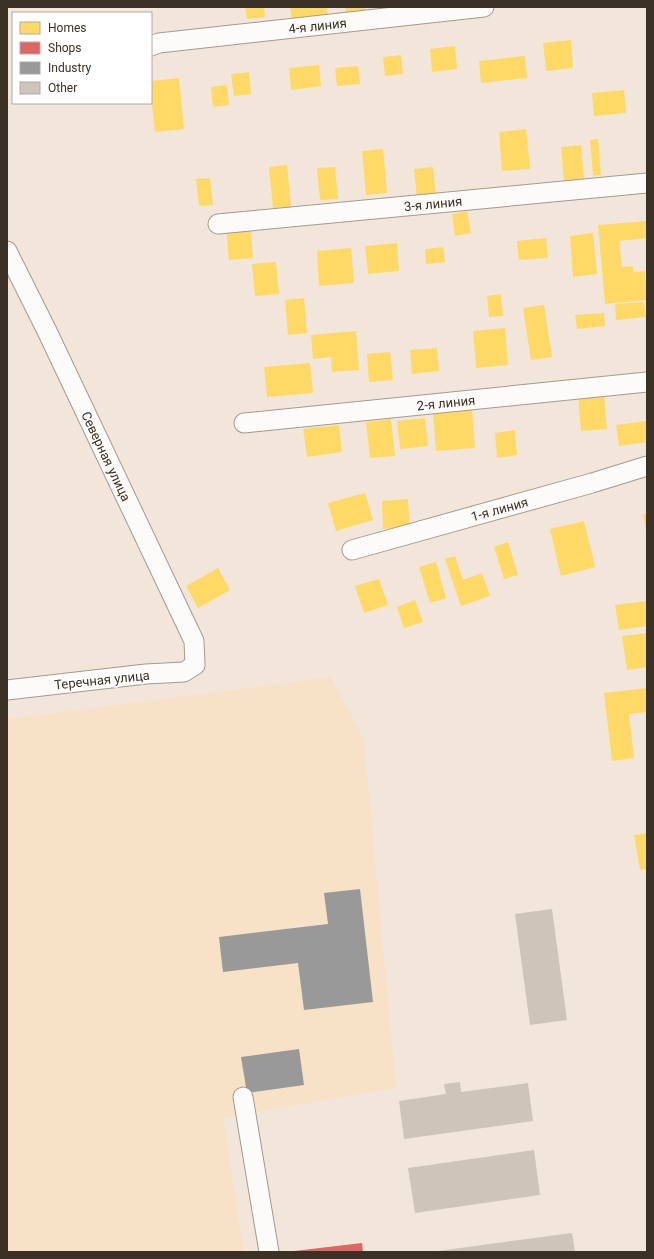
<svg xmlns="http://www.w3.org/2000/svg" width="654" height="1259" viewBox="0 0 654 1259" font-family="Roboto,sans-serif">
	<rect width="100%" height="100%" fill="#f2e6da"/>
	<polygon fill="#f7e1c7" points="331,677 364,740 396,1088 223,1118 244,1252 7,1252 7,719"/>
	<g fill="#ffd966">
		<polygon points="245,7 264,7 265,17 247,19"/>
		<polygon points="290,7 327,7 328,17 292,21"/>
		<polygon points="345,7 365,7 366,12 346,14"/>
		<polygon points="571,40 573,68 546,71 543,43"/>
		<polygon points="455,46 457,69 432,72 430,49"/>
		<polygon points="401,55 403,74 385,76 383,57"/>
		<polygon points="525,56 527,78 481,83 479,61"/>
		<polygon points="319,65 321,86 291,90 289,68"/>
		<polygon points="358,66 360,84 337,86 335,68"/>
		<polygon points="249,72 251,94 234,96 231,74"/>
		<polygon points="179,78 184,129 155,132 151,95 151,81"/>
		<polygon points="227,85 229,105 213,107 211,87"/>
		<polygon points="624,90 626,113 594,116 592,93"/>
		<polygon points="526,129 530,169 502,171 499,132"/>
		<polygon points="598,139 601,175 593,176 590,140"/>
		<polygon points="581,145 584,179 564,181 561,147"/>
		<polygon points="383,149 387,193 366,195 362,151"/>
		<polygon points="287,165 291,207 273,208 269,167"/>
		<polygon points="335,167 338,199 320,200 317,168"/>
		<polygon points="433,167 436,196 417,198 414,169"/>
		<polygon points="210,178 213,205 199,206 196,179"/>
		<polygon points="467,211 471,233 455,236 452,214"/>
		<polygon points="647,221 647,238 619,241 622,267 633,266 633,272 645,271 647,300 605,304 598,225"/>
		<polygon points="250,225 253,258 229,260 226,227"/>
		<polygon points="593,233 597,274 573,277 570,236"/>
		<polygon points="546,238 548,258 519,260 517,241"/>
		<polygon points="397,243 399,271 368,274 365,246"/>
		<polygon points="443,247 445,262 426,264 425,249"/>
		<polygon points="351,248 354,283 319,286 317,251"/>
		<polygon points="276,262 279,294 255,296 252,264"/>
		<polygon points="501,294 503,316 489,317 487,296"/>
		<polygon points="304,298 307,333 288,335 285,300"/>
		<polygon points="644,302 646,317 616,320 615,304"/>
		<polygon points="544,305 552,357 531,360 523,308"/>
		<polygon points="604,313 605,326 577,329 575,315"/>
		<polygon points="505,328 508,365 476,368 473,331"/>
		<polygon points="356,331 359,370 332,372 331,357 313,359 311,335"/>
		<polygon points="437,348 439,371 412,374 410,350"/>
		<polygon points="390,352 393,380 369,382 367,354"/>
		<polygon points="310,363 313,393 267,397 264,367"/>
		<polygon points="604,394 607,429 581,431 578,396"/>
		<polygon points="472,409 475,448 436,451 433,413"/>
		<polygon points="425,418 428,446 400,449 397,421"/>
		<polygon points="391,419 395,456 370,458 366,422"/>
		<polygon points="647,421 647,442 619,446 616,425"/>
		<polygon points="339,425 342,452 307,457 303,429"/>
		<polygon points="515,430 517,455 497,458 495,433"/>
		<polygon points="365,493 373,520 336,531 328,503"/>
		<polygon points="408,499 410,527 383,529 382,501"/>
		<polygon points="643,514 647,514 647,531 646,531"/>
		<polygon points="584,521 595,567 561,576 550,529"/>
		<polygon points="508,542 518,575 504,579 494,547"/>
		<polygon points="455,556 463,580 482,573 490,596 461,606 445,559"/>
		<polygon points="436,562 446,598 430,603 419,567"/>
		<polygon points="218,568 230,590 198,608 186,586"/>
		<polygon points="379,579 388,605 364,613 355,586"/>
		<polygon points="415,600 423,622 404,628 397,607"/>
		<polygon points="647,601 647,626 619,630 615,605"/>
		<polygon points="647,633 647,667 627,670 622,636"/>
		<polygon points="647,688 647,712 629,714 634,758 612,761 604,693"/>
		<polygon points="647,833 647,869 640,870 634,835"/>
	</g>
	<polygon fill="#e06666" points="362,1243 363,1252 294,1252 294,1251"/>
	<g fill="#999">
		<polygon points="360,889 373,1002 304,1010 298,963 223,972 219,937 328,924 324,893"/>
		<polygon points="299,1049 304,1085 247,1093 241,1057"/>
	</g>
	<g fill="#cfc4ba">
		<polygon points="552,909 567,1020 530,1025 515,914"/>
		<polygon points="460,1082 461,1092 528,1083 533,1121 404,1139 399,1101 446,1094 444,1084"/>
		<polygon points="534,1150 540,1195 415,1213 408,1168"/>
		<polygon points="572,1233 575,1252 438,1252 438,1251"/>
	</g>
	<g fill="none" stroke-linecap="round" stroke-linejoin="round">
		<defs>
			<g id="minor">
				<path id="s1" d="M151,46L159,43L484,7"/>
				<path id="s2" d="M218,224L647,183"/>
				<path id="s3" d="M7,251L46,329L194,641L195,665L184,672L146,674L7,690"/>
				<path id="s4" d="M244,423L647,382"/>
				<path id="s5" d="M352,550L592,483L647,466"/>
				<polyline points="243,1097 269,1252"/>
			</g>
		</defs>
		<use href="#minor" stroke="#a39a8f" stroke-width="21"/>
		<use href="#minor" stroke="#fdfbf9" stroke-width="19"/>
	</g>
	<g text-anchor="middle" dominant-baseline="central" stroke-width="4" stroke-linejoin="round" paint-order="stroke">
		<g font-size="13" fill="#3a3024" stroke="#fff">
			<text stroke="none"><textPath href="#s1" startOffset="168">4-я линия</textPath></text>
			<text stroke="none"><textPath href="#s2" startOffset="216">3-я линия</textPath></text>
			<text stroke="none"><textPath href="#s4" startOffset="203">2-я линия</textPath></text>
			<text stroke="none"><textPath href="#s3" startOffset="228">Северная улица</textPath></text>
			<text stroke="none"><textPath href="#s5" startOffset="153">1-я линия</textPath></text>
			<text transform="translate(102 680) rotate(-6)">Теречная улица</text>
		</g>
	</g>
	<rect width="654" height="1259" fill="none" stroke="#3a3024" stroke-width="16"/>
	<rect x="12" y="12" width="140" height="92" fill="#ffffff" stroke="#b0aca7"/>
	<rect x="20" y="22" width="20" height="12" fill="#ffd966" stroke="#b0aca7"/>
	<text x="48" y="32" font-size="12" fill="#3a3024">Homes</text>
	<rect x="20" y="42" width="20" height="12" fill="#e06666" stroke="#b0aca7"/>
	<text x="48" y="52" font-size="12" fill="#3a3024">Shops</text>
	<rect x="20" y="62" width="20" height="12" fill="#999999" stroke="#b0aca7"/>
	<text x="48" y="72" font-size="12" fill="#3a3024">Industry</text>
	<rect x="20" y="82" width="20" height="12" fill="#cfc4ba" stroke="#b0aca7"/>
	<text x="48" y="92" font-size="12" fill="#3a3024">Other</text>
</svg>
